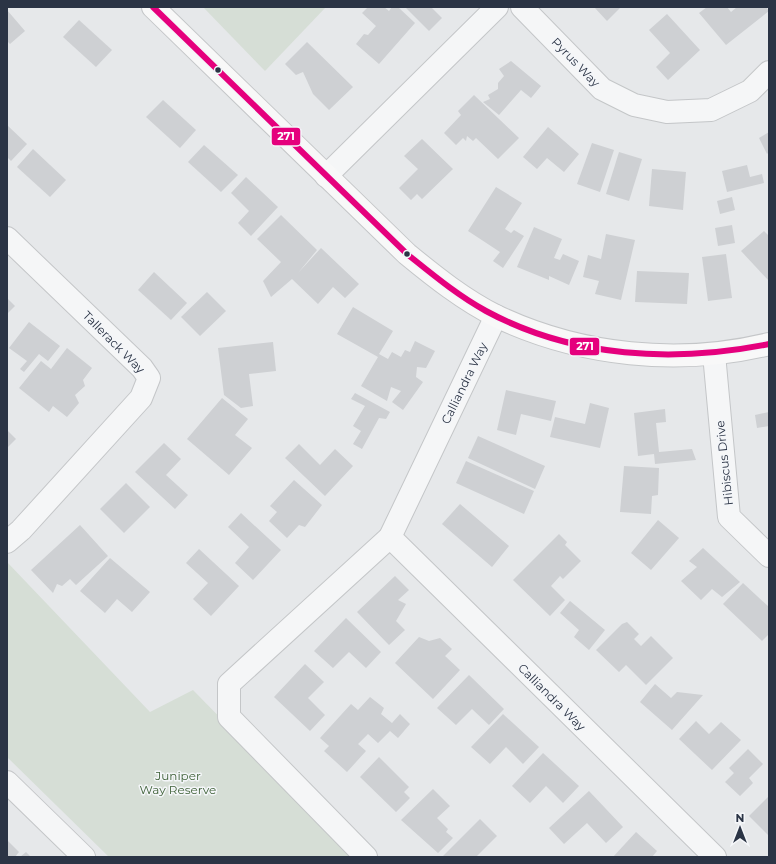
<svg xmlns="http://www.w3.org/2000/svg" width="776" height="864" viewBox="0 0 776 864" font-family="Montserrat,sans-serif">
	<rect width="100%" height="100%" fill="#e6e8ea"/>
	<g fill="#d6ded6">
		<polygon points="203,7 326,7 265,71"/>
		<polygon points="7,562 150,712 193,690 357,857 109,857 7,757"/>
	</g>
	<g fill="#ced0d3">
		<polygon points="368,7 384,7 389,11 392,7 398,7 415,23 379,64 356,44 364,34 368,35 376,26 362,13"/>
		<polygon points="405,7 431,7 442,18 429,31"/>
		<polygon points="594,7 621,7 607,21"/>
		<polygon points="707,7 727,7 731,12 737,7 766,7 769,11 726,45 699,13"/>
		<polygon points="7,10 25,31 10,44 7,41"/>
		<polygon points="667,14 700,50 668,80 656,67 670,53 649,30"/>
		<polygon points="79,20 112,50 96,67 63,37"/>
		<polygon points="307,42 353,87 329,110 313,94 303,72 296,75 285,64"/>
		<polygon points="511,61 541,86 531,98 521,90 499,115 483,102 490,99 488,95 498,89 498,83 504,76 499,69"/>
		<polygon points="474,95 519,138 498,159 476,138 473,141 467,136 466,141 463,138 456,145 444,133 461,115 458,111"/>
		<polygon points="163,100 196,130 180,148 146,117"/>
		<polygon points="7,125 27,144 11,161 7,157"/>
		<polygon points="548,127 579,154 564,172 547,158 537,169 523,157"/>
		<polygon points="769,132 769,152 767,154 759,138"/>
		<polygon points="422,139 453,169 422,199 417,194 411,200 399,188 418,169 404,156"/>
		<polygon points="592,143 614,150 600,192 577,184"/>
		<polygon points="204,145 238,175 221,192 188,162"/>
		<polygon points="33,149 66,180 50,197 17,167"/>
		<polygon points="619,152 642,159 629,201 606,194"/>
		<polygon points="747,165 750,177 762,174 764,183 727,192 722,171"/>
		<polygon points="652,169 686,172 683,210 649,206"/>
		<polygon points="246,177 278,207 251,236 238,223 249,211 231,193"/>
		<polygon points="496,187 522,203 505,229 511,233 514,230 524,236 503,268 493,261 500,252 468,231"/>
		<polygon points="732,197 735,210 720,214 717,201"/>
		<polygon points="281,215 317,250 298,273 321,248 359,284 345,298 333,287 318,304 292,279 271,297 263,281 281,262 257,239"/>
		<polygon points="732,225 735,243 718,246 715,228"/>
		<polygon points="534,227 562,239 554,258 560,260 563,254 579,261 569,285 549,276 549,280 517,267"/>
		<polygon points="764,231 769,236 769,281 741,251"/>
		<polygon points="606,234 635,240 621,300 595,294 599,281 583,277 588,255 601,259"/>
		<polygon points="726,254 732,298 708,301 702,257"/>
		<polygon points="637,271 689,273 687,304 635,302"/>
		<polygon points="154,272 187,303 171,320 138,290"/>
		<polygon points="207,292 226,311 200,336 181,317"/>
		<polygon points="7,298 15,306 7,314"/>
		<polygon points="353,307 393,331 379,354 388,359 392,352 401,357 405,350 410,352 415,341 435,351 426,368 417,367 416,377 423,382 403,410 392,402 401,391 391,387 387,401 361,386 378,357 337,334"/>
		<polygon points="29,322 60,346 48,361 39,354 24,372 20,369 27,361 9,348"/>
		<polygon points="273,342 276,371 249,374 253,406 241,408 224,395 218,348"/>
		<polygon points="67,348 92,368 83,380 85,386 75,395 79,403 67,417 53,406 49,412 19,388 41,361 51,369"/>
		<polygon points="506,390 556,401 551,421 521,414 516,435 497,430"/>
		<polygon points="355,393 390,412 386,419 379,418 362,449 353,444 361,431 353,426 365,406 351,399"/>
		<polygon points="222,398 248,419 235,435 252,448 229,475 187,439"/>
		<polygon points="590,403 609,408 600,448 550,437 555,417 585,424"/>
		<polygon points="665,409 666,422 656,423 659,452 692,449 696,460 655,464 654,454 638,456 634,413"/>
		<polygon points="769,412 769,426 757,428 755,415"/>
		<polygon points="7,430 16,439 7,448"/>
		<polygon points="478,436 545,466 535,489 468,458"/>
		<polygon points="164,443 181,459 166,475 188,495 175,509 135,472"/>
		<polygon points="299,444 320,465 335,449 353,466 325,496 285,458"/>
		<polygon points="466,461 534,491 524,514 456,483"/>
		<polygon points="624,466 659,468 658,495 652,496 651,514 620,512"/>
		<polygon points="294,480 322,505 305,527 299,525 287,538 269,521 277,512 270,506"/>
		<polygon points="126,483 150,507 124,533 100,509"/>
		<polygon points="460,504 509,546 492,567 442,524"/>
		<polygon points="241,513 281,550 253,580 235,563 249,547 228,527"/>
		<polygon points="658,520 679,538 651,570 631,553"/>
		<polygon points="80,525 108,556 76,585 70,579 62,586 57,584 53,593 31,570"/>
		<polygon points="559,534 567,542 565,545 581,561 563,579 560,576 551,586 565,600 550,616 513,580"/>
		<polygon points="703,548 740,582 722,597 712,589 701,600 681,581 697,567 689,561"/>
		<polygon points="199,549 239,586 211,616 193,599 208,583 186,563"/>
		<polygon points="110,558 150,592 132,612 117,599 105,613 80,591"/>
		<polygon points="395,576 409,590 398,600 406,604 396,621 405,630 389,645 357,612"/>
		<polygon points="743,583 769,607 769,634 762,641 723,604"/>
		<polygon points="570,601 605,630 589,650 574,637 579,630 560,613"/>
		<polygon points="346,618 381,652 366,668 349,652 333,668 314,651"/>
		<polygon points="627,622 639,634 634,639 641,646 651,636 673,658 646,685 626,665 619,672 596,650 622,624"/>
		<polygon points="419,637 429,641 440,638 452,649 445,656 460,670 433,699 395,663"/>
		<polygon points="305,664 324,682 308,698 325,715 310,731 274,697"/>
		<polygon points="469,675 504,709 489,725 472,709 456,725 437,708"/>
		<polygon points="655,684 671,698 677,692 703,695 672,730 640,702"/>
		<polygon points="370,697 384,708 381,714 392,723 400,714 410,724 398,738 390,731 378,743 368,734 358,744 366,751 347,772 324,751 329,746 320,738 351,704 358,710"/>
		<polygon points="503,714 539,747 523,764 506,747 490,764 471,747"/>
		<polygon points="696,721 709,734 721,722 741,740 712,770 679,739"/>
		<polygon points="748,749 763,764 749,778 753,783 740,796 725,782 734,773 729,768"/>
		<polygon points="543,753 579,786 563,803 546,786 530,803 512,786"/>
		<polygon points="379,757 409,787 404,792 410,798 396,812 360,777"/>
		<polygon points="433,789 450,806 437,818 448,829 446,832 453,838 438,853 401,820"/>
		<polygon points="589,791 623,827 606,843 587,823 564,844 549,828"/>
		<polygon points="769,796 769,834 768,835 749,816"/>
		<polygon points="480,819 497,836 476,857 442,857"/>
		<polygon points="636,832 657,851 652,857 613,857"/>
		<polygon points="7,840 19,852 15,857 7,857"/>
		<polygon points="26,852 31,857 20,857"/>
	</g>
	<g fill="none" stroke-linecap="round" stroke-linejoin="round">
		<defs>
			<g id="street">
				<polyline points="522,7 602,89 634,105 667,112 711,110 750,91 769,72"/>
				<polyline points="326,176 497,7"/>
				<polyline points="7,238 142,368 149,378 141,398 21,530 7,542"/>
				<polyline points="714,354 729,517 769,556"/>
				<polyline points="390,537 715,857"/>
				<polyline points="7,782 84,857"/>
				<polyline points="366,857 229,717 229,684 390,537 496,316"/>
			</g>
			<path id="secondary" d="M153,7L407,254C435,277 464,300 496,316C580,356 679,366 769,344"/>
		</defs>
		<use href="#street" stroke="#c4c6c8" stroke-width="24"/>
		<use href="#secondary" stroke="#c4c6c8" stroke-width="24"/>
		<use href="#street" stroke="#f5f6f7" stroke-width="22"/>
		<use href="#secondary" stroke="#f8f8f8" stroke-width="22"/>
		<defs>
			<path id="bus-1" d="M153,7L407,254C432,274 457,295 486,311C573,358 674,363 769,344"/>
		</defs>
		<use href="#bus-1" stroke="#f4f6f9" stroke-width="9"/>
		<use href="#bus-1" stroke="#e5007d" stroke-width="6"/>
	</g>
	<g fill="#2b3445" stroke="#f4f6f9" stroke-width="1.5">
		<circle cx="218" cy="70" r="3.5"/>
		<circle cx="407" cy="254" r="3.5"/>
	</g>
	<g text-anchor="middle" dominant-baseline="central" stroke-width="3" stroke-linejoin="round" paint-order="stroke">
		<g font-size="12" fill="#2b3445" stroke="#f4f6f9">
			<text transform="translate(576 62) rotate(46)">Pyrus Way</text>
			<text transform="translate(114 342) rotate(45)">Tallerack Way</text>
			<text transform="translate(464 383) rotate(-64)">Calliandra Way</text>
			<text transform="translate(724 463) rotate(-96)">Hibiscus Drive</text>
			<text transform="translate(552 697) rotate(45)">Calliandra Way</text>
		</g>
		<g font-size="12" fill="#3f6138" stroke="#f4f6f9">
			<text x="178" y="775">Juniper<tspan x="178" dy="14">Way Reserve</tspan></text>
		</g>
	</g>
	<g stroke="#f4f6f9" stroke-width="1.5">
		<rect x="271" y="127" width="30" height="19" rx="4" fill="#e5007d"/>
		<rect x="569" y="337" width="31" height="19" rx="4" fill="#e5007d"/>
	</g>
	<g font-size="11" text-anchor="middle" font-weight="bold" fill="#fff">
		<text x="286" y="140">271</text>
		<text x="585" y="350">271</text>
	</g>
	<rect width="776" height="864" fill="none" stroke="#2b3445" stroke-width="16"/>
	<g transform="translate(740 828)" stroke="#f4f6f9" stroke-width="3" paint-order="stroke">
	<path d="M0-3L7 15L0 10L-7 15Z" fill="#2b3445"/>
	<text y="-6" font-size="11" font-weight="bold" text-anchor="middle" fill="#2b3445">N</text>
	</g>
</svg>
